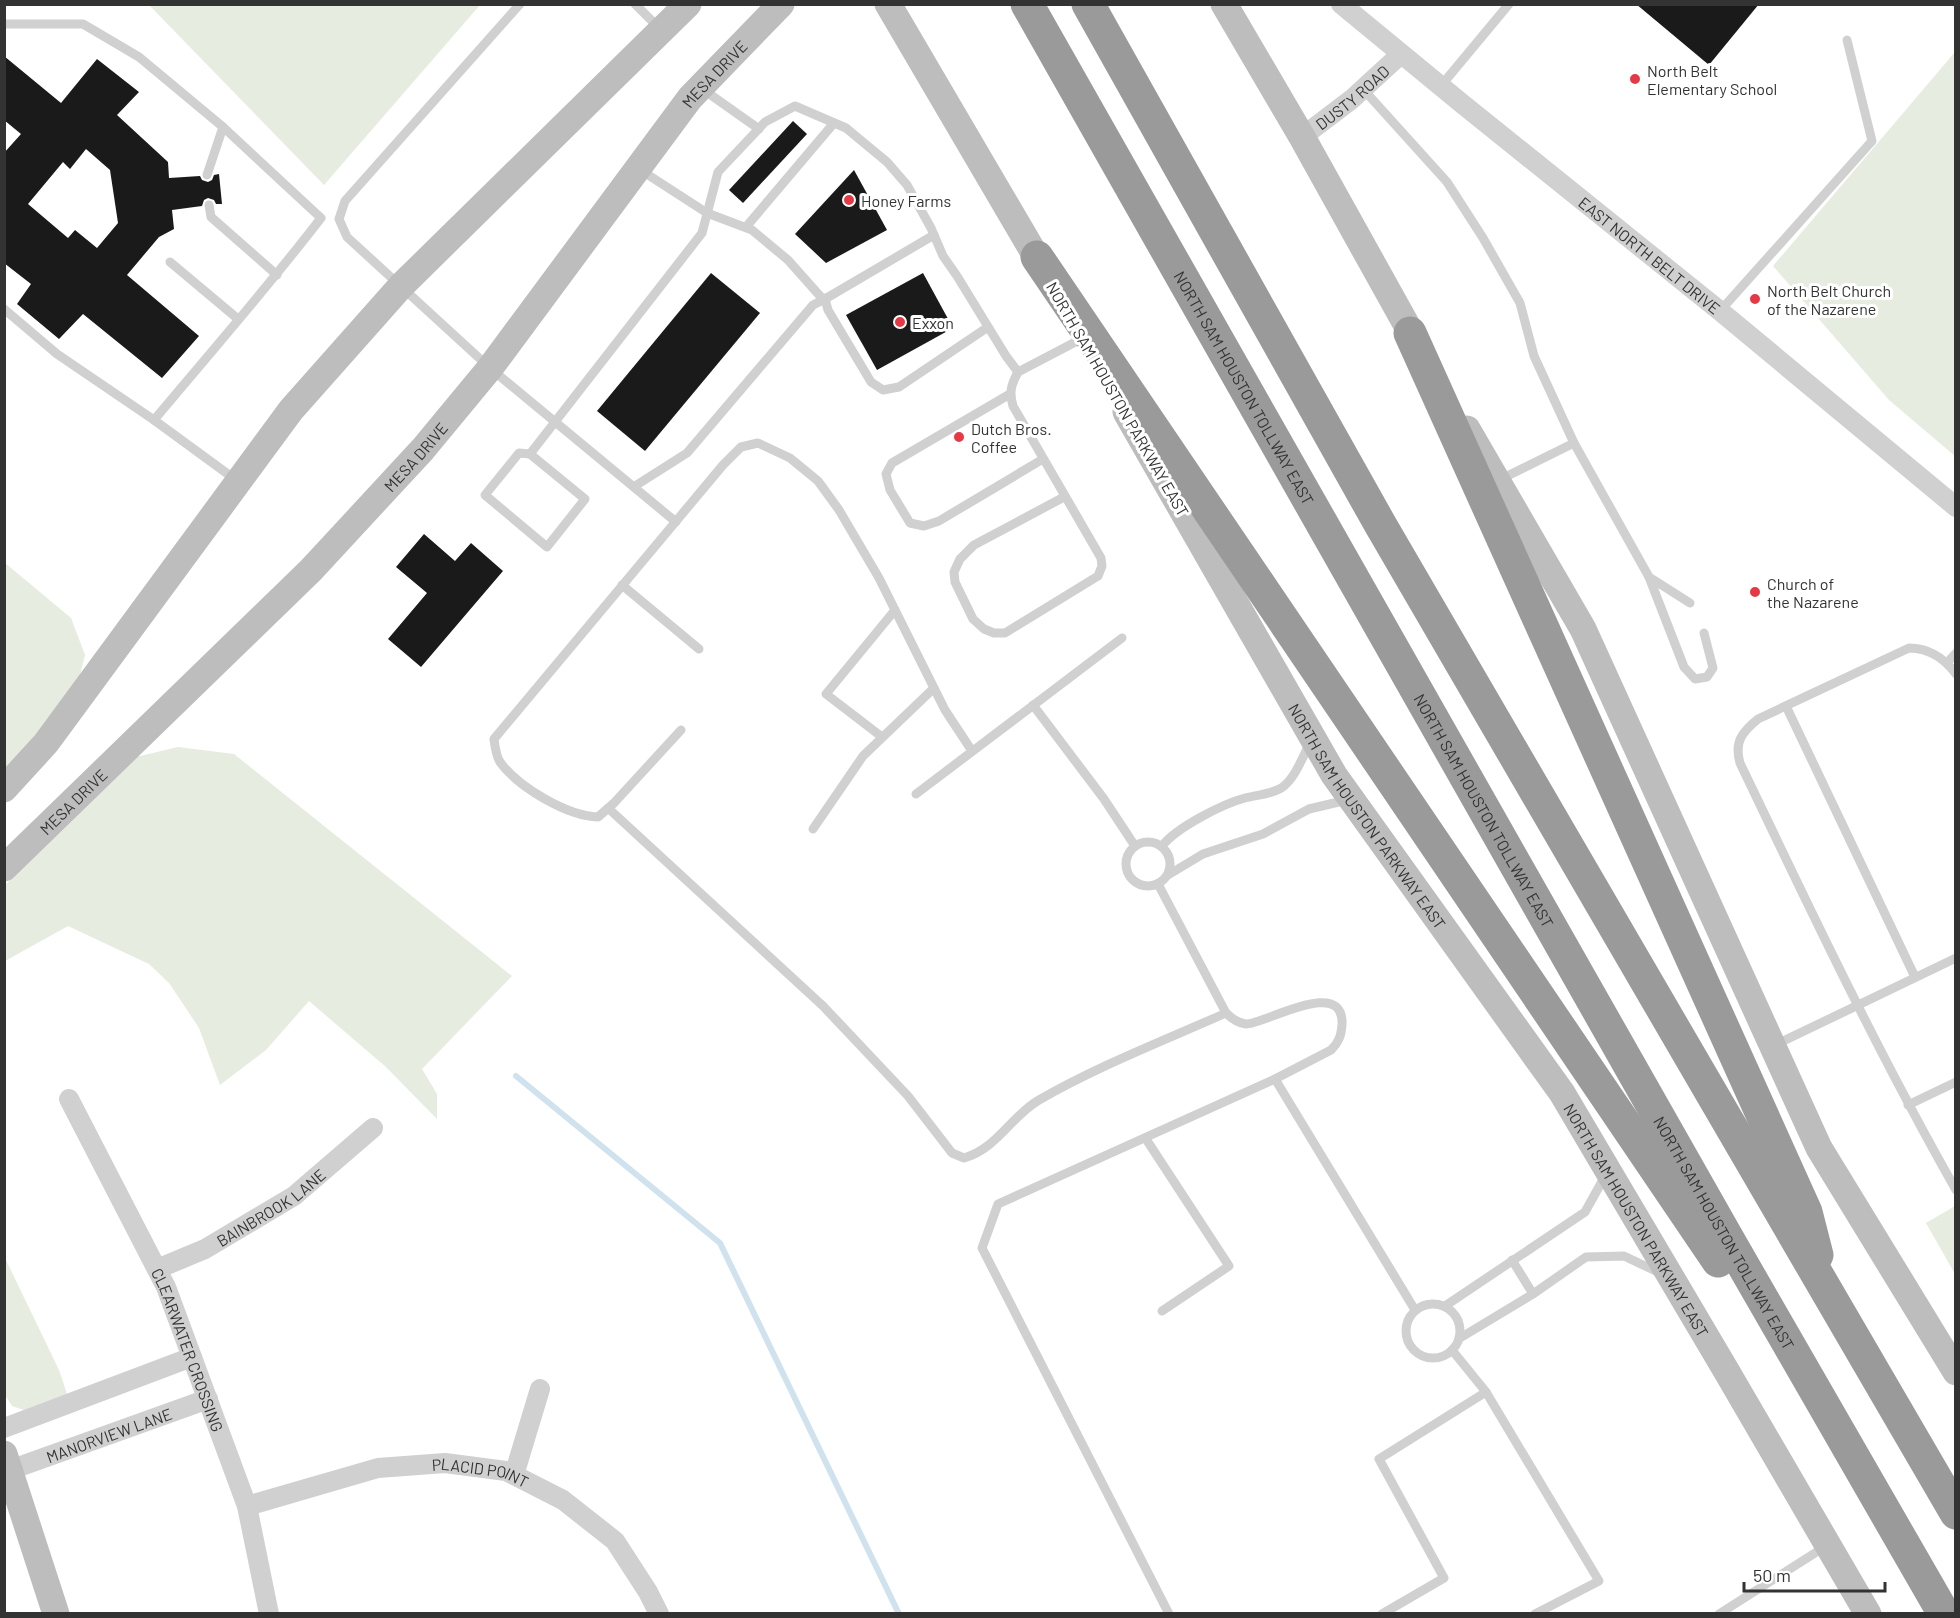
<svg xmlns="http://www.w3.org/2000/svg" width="1960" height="1618" viewBox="0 0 1960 1618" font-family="Barlow,sans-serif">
	<rect width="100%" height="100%" fill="#fff"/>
	<g fill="#e6ecdf">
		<polygon points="149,5 480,5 324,185"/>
		<polygon points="1955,52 1955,456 1889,400 1773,266"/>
		<polygon points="5,563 71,618 85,655 76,691 5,780"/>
		<polygon points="178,747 234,754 512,976 422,1069 437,1094 437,1119 386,1067 309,1001 266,1050 220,1085 199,1028 169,983 149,964 68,926 5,961 5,885 136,757"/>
		<polygon points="1955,1206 1955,1274 1926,1223"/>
		<polygon points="4,1256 59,1370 67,1394 24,1410 12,1406 5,1395"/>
	</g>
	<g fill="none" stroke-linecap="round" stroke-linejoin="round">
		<polyline stroke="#cfe2ee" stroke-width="6" points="516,1076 720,1243 899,1614"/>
	</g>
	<g fill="#1a1a1a" fill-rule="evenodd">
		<polygon points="1636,4 1759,4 1709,65"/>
		<path d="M4,56L61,103L97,59L139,92L117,115L168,162L169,178L200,176L202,180L208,182L212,180L214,175L219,174L222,204H216L214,200L208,198L204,200L202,206L172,210L174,229L159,237L127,275L199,336L162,378L83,314L59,339L17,304L31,284L4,263V153L21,134L4,120ZM86,149L110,170L118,223L97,248L75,230L68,238L28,204L63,162L70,169Z"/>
		<polygon points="793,121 807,134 743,203 729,190"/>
		<polygon points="854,170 887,230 826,263 795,234"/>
		<polygon points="711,273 760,313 645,451 597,411"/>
		<polygon points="923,273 953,328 877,370 846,315"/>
		<polygon points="424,534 455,561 471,543 503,571 421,667 388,639 427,593 396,567"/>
	</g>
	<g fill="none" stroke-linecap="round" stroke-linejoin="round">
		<g stroke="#d0d0d0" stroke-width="9">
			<polyline points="520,4 345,201 339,219 347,237 490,368 676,522"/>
			<polyline points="635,4 659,28"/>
			<path d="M4,24H83L139,57L223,127L321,218C268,287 210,353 154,420"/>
			<polyline points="1440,87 1509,4"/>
			<polyline points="701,88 759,129"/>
			<polyline points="1363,89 1447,182 1483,238 1520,303 1534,356 1574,443"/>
			<polyline points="639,169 707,213 752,230 788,260 820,296 825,299 934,235"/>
			<polyline points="207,175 223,127"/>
			<polyline points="209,205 211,217 277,275"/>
			<polyline points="746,227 834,123"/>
			<polyline points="170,262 238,319"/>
			<polyline points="4,309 57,354 154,420 236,480"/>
			<polyline points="1720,311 1872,141 1847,40"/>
			<path d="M1018,372C1011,385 1009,392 1013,406L1101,558L1102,566L1098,576L1005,633H994L984,629L973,619L955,582L954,572L960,559L974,545L1064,497"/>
			<polyline points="1010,394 892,463 886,474 890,490 910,523 924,526 939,521 1043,459"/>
			<polygon points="519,453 530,454 585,499 547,547 485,495"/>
			<polyline points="530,454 702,233 718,172 765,122 795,106 846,128 887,162 907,185 931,228 943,256 957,276 1006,356 1018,372 1083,338"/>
			<polyline points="1499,480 1574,443 1649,577"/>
			<polyline points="635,486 687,453 813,305 825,299 828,310 871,382 883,390 899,387 988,327"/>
			<polyline points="622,585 699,649"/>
			<polyline points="1690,603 1649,577 1684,667 1695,679 1707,677 1713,668 1704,633"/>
			<polyline points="1947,663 1956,653"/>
			<path d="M1956,674C1944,658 1929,648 1909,648L1758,719C1742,732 1734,742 1740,763C1809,907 1877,1051 1956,1190"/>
			<polyline points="1033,705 1104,799 1135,846"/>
			<polyline points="1786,706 1915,977"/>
			<path d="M681,730L614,803L598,817C567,816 518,787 500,762C496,756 495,746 494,739L723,465L741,447L758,443L790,458L818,481L839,510L879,578L945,710L972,751"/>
			<polyline points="882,737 826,694 895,610"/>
			<polyline points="916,794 1122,638"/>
			<path d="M608,808L823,1006L908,1096L952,1153L964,1158C998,1148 1011,1116 1039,1100C1098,1066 1163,1041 1226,1013"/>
			<polyline points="813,829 863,756 934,688"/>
			<circle cx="1148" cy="864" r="22"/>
			<path d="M1162,846C1176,828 1222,804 1245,798C1257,795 1274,794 1284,786C1296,776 1303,756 1310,743"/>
			<polyline points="1168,875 1203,854 1263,834 1309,809 1347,800"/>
			<path d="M1158,884L1226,1013C1231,1018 1238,1023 1246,1024C1263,1025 1345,975 1342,1025C1341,1036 1339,1042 1331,1050L1275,1079"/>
			<polyline points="1775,1045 1956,958"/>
			<polyline points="1908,1105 1956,1082"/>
			<polyline points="1146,1139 1229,1266 1162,1311"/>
			<polyline points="1512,1260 1533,1294"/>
			<circle cx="1433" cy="1331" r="27"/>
			<polyline points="1445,1306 1585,1212 1605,1176"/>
			<polyline points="1460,1338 1533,1294 1586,1257 1624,1256 1660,1273"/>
			<polyline points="1486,1392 1599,1581 1535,1614"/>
			<polyline points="1169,1614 982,1248 998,1204 1275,1079 1415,1310"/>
			<polyline points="1382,1614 1444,1578 1379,1459 1486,1392 1452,1350"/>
			<polyline points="1719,1614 1826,1546"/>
		</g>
		<g stroke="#d0d0d0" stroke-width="20">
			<path id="s1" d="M1341,4L1460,102L1720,311L1956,507"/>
			<path id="s2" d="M1302,137L1352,99L1401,54"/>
			<path id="s3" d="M69,1099L166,1287L247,1506L269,1614"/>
			<path id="s4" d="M157,1269L205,1249L294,1196L373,1128"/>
			<polyline points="4,1428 192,1357"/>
			<path id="s5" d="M10,1470L208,1399"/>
			<polyline points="514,1475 540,1389"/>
			<path id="s6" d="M247,1506L378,1468L445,1463L506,1471L563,1500L615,1541L648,1592L659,1614"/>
		</g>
		<g stroke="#bdbdbd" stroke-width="27">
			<polyline points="888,4 1047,275"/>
			<polyline points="1224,4 1302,137 1420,349"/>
			<path id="s7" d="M1126,412L1334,775L1562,1093L1727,1372L1868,1614"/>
			<polyline points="1467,429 1583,629 1819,1148 1956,1372"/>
			<polyline points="4,789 46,743 291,410 401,286 688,4"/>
			<path id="s8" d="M4,868L311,570L423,449L490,368L690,98L781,4"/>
			<polyline points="4,1454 56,1614"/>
		</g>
		<g stroke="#9a9a9a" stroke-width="33">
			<path id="s9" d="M1027,4L1728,1239L1944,1614"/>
			<polyline points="1088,4 1380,524 1956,1513"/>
			<polyline points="1037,257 1718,1261"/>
			<polyline points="1410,333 1806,1212 1817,1255"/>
		</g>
	</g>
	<g fill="#e63946" stroke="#fff" stroke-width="2">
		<circle cx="1635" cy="79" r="6"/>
		<circle cx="849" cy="200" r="6"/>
		<circle cx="1755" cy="299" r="6"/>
		<circle cx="900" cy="322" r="6"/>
		<circle cx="959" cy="437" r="6"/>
		<circle cx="1755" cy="592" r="6"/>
	</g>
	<g text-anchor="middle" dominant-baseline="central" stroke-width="6" stroke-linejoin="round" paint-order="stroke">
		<g font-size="16" fill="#333" stroke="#fff" text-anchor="start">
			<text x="1647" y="70">North Belt<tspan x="1647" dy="18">Elementary School</tspan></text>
			<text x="861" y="200">Honey Farms</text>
			<text x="1767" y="290">North Belt Church<tspan x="1767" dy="18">of the Nazarene</tspan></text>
			<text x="912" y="322">Exxon</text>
			<text x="971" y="428">Dutch Bros.<tspan x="971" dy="18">Coffee</tspan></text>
			<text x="1767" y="583">Church of<tspan x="1767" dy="18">the Nazarene</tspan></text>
		</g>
		<g font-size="16" fill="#333" stroke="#fff">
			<text stroke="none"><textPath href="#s8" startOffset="1068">MESA DRIVE</textPath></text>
			<text stroke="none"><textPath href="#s2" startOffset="64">DUSTY ROAD</textPath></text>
			<text stroke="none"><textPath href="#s1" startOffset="398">EAST NORTH BELT DRIVE</textPath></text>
			<text stroke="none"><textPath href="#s9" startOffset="441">NORTH SAM HOUSTON TOLLWAY EAST</textPath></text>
			<text transform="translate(1118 399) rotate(60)">NORTH SAM HOUSTON PARKWAY EAST</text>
			<text stroke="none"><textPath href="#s8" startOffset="582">MESA DRIVE</textPath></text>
			<text stroke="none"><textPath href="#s8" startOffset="96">MESA DRIVE</textPath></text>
			<text stroke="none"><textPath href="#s9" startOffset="927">NORTH SAM HOUSTON TOLLWAY EAST</textPath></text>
			<text stroke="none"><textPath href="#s7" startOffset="471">NORTH SAM HOUSTON PARKWAY EAST</textPath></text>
			<text stroke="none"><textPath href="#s4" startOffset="130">BAINBROOK LANE</textPath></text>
			<text stroke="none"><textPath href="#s7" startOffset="957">NORTH SAM HOUSTON PARKWAY EAST</textPath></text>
			<text stroke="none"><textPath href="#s9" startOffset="1413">NORTH SAM HOUSTON TOLLWAY EAST</textPath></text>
			<text stroke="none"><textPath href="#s3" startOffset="278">CLEARWATER CROSSING</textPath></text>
			<text stroke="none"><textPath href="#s5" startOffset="105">MANORVIEW LANE</textPath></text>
			<text stroke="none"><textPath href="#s6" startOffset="240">PLACID POINT</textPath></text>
		</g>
	</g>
	<rect width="1960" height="1618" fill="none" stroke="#333333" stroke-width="12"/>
	<path d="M1744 1582v9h141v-9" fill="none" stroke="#333333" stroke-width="3"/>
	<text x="1753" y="1582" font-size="18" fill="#333333" stroke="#ffffff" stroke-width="4.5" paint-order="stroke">50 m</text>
</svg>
